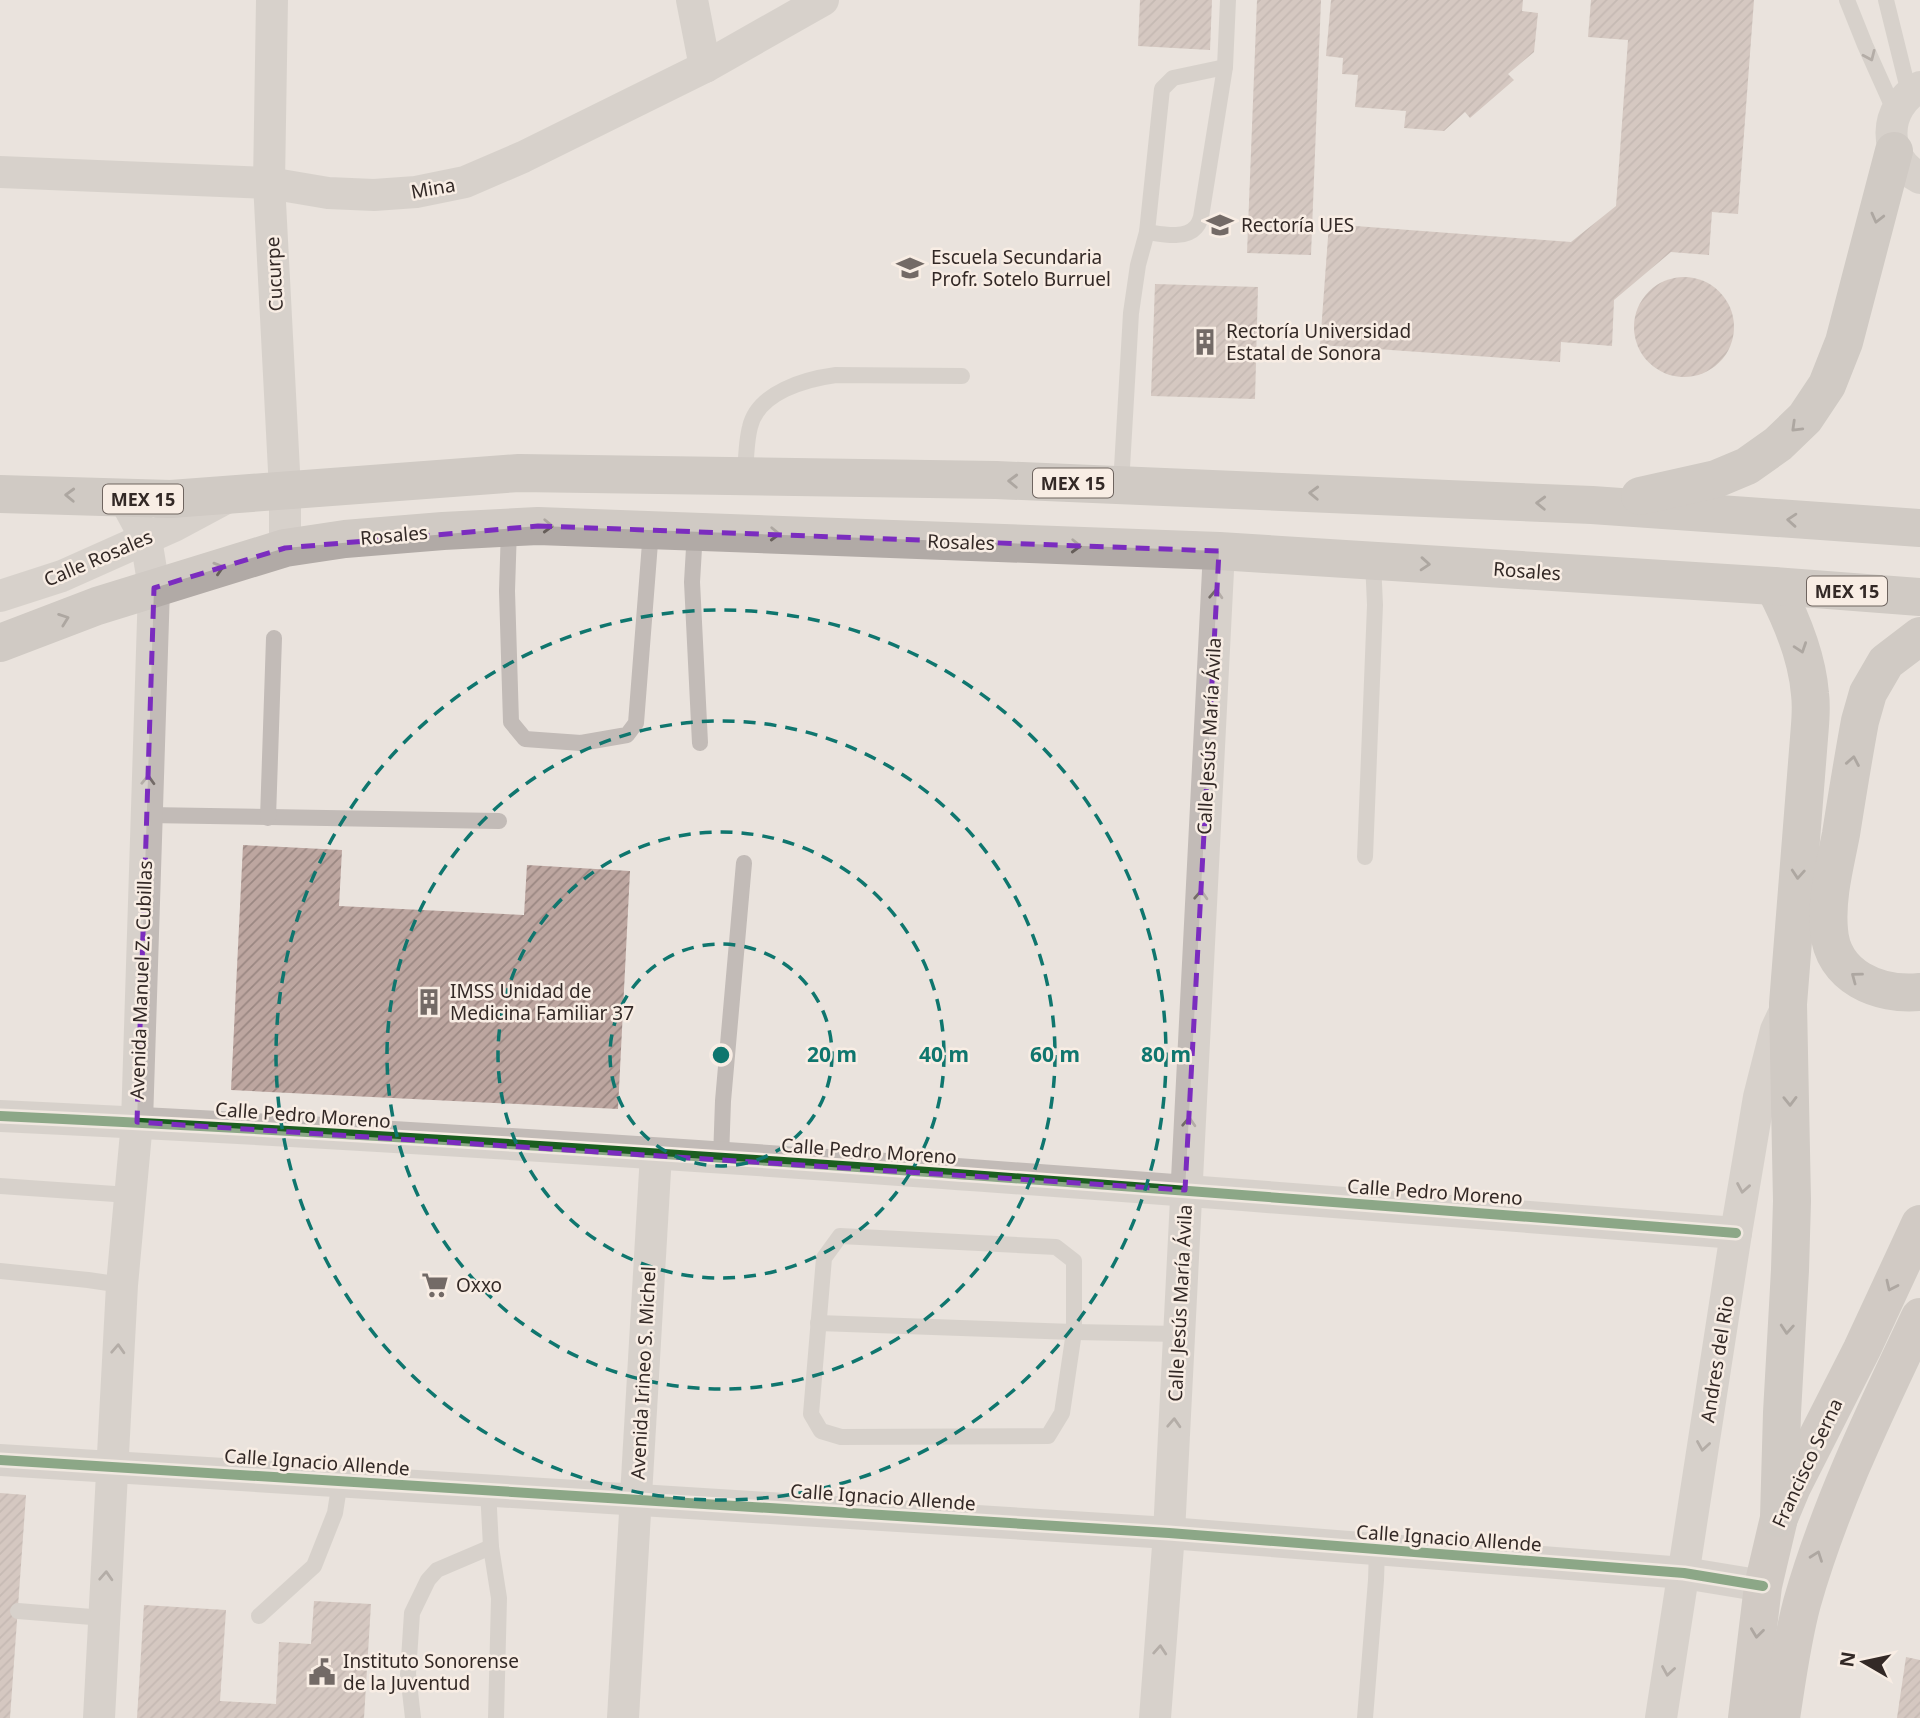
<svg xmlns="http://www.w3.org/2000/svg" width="1920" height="1718" viewBox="0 0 1920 1718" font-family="'Noto Sans',sans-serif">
	<defs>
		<pattern id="building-hatch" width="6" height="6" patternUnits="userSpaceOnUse" patternTransform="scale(1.75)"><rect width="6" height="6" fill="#bda6a0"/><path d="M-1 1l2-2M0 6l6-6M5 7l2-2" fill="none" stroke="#9a8782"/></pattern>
	</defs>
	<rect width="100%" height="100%" fill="#eae3dd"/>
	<g fill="url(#building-hatch)">
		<polygon points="1140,0 1212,0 1210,50 1138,46"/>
		<polygon points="1257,0 1321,0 1311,255 1247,253"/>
		<polygon points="1331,0 1523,0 1522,11 1538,13 1534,52 1508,74 1514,80 1470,118 1465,112 1444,131 1404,128 1406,111 1355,107 1358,75 1342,74 1343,58 1326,56"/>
		<polygon points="1591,0 1754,0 1738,214 1712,212 1709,255 1671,252 1614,300 1612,346 1561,342 1560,362 1320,345 1329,224 1571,242 1616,206 1628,40 1588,37"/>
		<circle cx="1684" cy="327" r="50"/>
		<polygon points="1155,284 1258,287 1255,399 1151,396"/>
		<polygon points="243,845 342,850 339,906 524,915 527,865 630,871 618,1109 231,1090"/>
		<polygon points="0,1493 26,1495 10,1718 0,1718"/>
		<polygon points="314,1601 371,1604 364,1718 137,1718 144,1605 226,1610 220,1701 276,1704 279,1642 311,1644"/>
		<polygon points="1906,1657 1920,1660 1920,1718 1897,1718"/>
	</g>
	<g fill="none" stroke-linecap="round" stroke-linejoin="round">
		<g stroke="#c2bbb7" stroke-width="16">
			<polyline points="1847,0 1865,45 1895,112"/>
			<polyline points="1886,0 1909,93"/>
			<path d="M1147,232C1161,234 1185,240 1196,227C1199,224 1200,220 1201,217L1225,67L1228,0"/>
			<path d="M745,477C746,461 746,442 750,427C758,392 806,379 836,375L962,376"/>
			<polyline points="1121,485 1131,313 1138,265 1147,232 1162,89 1173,78 1225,67"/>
			<polyline points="509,527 507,591 511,722 525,739 581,743 627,735 636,723 651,530"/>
			<polyline points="695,531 692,582 700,743"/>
			<polyline points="147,815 499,821"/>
			<polyline points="268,818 274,638"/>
			<polyline points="1365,857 1375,605 1373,561"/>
			<polyline points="721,1158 723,1101 744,863"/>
			<polyline points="0,1186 129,1195"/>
			<polygon points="840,1236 1056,1247 1074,1261 1074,1332 1062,1413 1048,1436 841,1437 821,1431 811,1414 824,1258"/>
			<polyline points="0,1271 88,1280 122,1285"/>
			<polyline points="818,1323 1074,1332 1178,1334"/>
			<polyline points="488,1490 491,1547 499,1598 496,1718"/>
			<polyline points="18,1611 104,1618"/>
			<polyline points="259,1616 314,1566 335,1513 340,1481"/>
			<polyline points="413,1718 408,1674 412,1613 428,1580 437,1570 491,1547"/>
			<polyline points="1365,1718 1376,1580 1377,1549"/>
		</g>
		<g stroke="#c2bbb7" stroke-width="32">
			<polyline points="272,0 269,183 285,490 285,548"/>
			<polyline points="692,0 705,67"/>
			<path d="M1920,87C1883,107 1881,158 1920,178"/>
			<polyline points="0,172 269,183 328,193 374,195 416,192 465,182 523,157 705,67 823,0"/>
			<polyline points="0,596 62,576 174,526 230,496"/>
			<path d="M0,1116C579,1143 1158,1188 1736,1233"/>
			<polyline points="0,1460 1169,1533 1684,1573 1763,1586"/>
			<polyline points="99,1718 122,1285 137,1122 154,588 146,539 124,498"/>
			<polyline points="623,1718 656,1154"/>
			<polyline points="1155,1718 1169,1533 1219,551"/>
			<polyline points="1661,1718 1736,1233 1759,1097 1776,1030 1784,1013"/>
		</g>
		<g stroke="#b3aca7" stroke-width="38">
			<polyline points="1747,1718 1763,1586 1779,1518 1792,1487 1862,1349 1920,1224"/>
			<path d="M1781,1718C1787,1679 1792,1640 1802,1603C1830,1504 1876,1410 1920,1317"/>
		</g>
		<g stroke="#b1aaa6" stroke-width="38">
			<polyline points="0,494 171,499 519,473 996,480 1592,505 1920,528"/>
			<polyline points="1640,496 1716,479 1747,466 1778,444 1805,418 1827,385 1844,342 1894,151"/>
			<path d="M1774,586C1792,620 1807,656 1810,694C1812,709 1810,724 1809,738L1788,1004L1792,1201L1790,1270L1782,1413L1779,1518"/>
			<path d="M1920,636L1886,662L1868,693L1860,721C1853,759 1847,796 1841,834C1835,865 1826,898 1829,930C1832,977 1879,996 1920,992"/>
			<polyline points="0,643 97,606 285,548 345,539 443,531 538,526 1219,551 1774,586 1920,597"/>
		</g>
		<defs>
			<g id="cycleway">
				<path d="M0,1116C579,1143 1158,1188 1736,1233"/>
				<polyline points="0,1460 1169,1533 1684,1573 1763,1586"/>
			</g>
		</defs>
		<use href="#cycleway" stroke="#f8ede4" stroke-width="15"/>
		<use href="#cycleway" stroke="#1b5e20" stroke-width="10"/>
	</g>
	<defs><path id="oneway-chevron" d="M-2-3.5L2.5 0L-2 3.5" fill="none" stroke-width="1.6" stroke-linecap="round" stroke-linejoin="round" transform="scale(1.75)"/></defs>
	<g stroke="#736b67">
		<use href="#oneway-chevron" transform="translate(1870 56) rotate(66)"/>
		<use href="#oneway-chevron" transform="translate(1216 594) rotate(-87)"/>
		<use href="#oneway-chevron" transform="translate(148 780) rotate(-88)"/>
		<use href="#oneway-chevron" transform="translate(1201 895) rotate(-87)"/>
		<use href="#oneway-chevron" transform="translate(1189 1122) rotate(-87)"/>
		<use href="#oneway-chevron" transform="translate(1743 1188) rotate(100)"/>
		<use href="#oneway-chevron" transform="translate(118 1349) rotate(-87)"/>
		<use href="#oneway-chevron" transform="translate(1174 1423) rotate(-87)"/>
		<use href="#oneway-chevron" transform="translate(1703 1446) rotate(99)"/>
		<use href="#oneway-chevron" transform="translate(106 1576) rotate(-87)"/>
		<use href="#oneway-chevron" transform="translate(1160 1650) rotate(-86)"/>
		<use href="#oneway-chevron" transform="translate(1668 1671) rotate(99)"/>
	</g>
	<g stroke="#655d59">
		<use href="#oneway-chevron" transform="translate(1877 218) rotate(104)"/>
		<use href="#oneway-chevron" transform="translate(1796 427) rotate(136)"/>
		<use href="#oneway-chevron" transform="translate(1013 481) rotate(-178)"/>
		<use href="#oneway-chevron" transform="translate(1314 493) rotate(-178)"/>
		<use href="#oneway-chevron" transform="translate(70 495) rotate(-178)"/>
		<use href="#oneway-chevron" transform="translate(1541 503) rotate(-178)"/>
		<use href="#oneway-chevron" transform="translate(1792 520) rotate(-176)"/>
		<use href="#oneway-chevron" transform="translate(548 526) rotate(2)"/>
		<use href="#oneway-chevron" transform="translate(775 534) rotate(2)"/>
		<use href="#oneway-chevron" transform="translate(1076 546) rotate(2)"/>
		<use href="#oneway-chevron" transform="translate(1425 564) rotate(4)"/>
		<use href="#oneway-chevron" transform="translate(219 568) rotate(-17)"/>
		<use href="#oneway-chevron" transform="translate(64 619) rotate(-20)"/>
		<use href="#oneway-chevron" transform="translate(1801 648) rotate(71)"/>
		<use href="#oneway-chevron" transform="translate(1853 761) rotate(-80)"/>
		<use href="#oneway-chevron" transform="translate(1798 874) rotate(94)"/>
		<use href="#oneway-chevron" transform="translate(1856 977) rotate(-143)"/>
		<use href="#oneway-chevron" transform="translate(1790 1101) rotate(89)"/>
		<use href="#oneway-chevron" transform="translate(1787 1329) rotate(94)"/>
	</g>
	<g stroke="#665d5a">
		<use href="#oneway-chevron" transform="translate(1891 1286) rotate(115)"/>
		<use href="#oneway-chevron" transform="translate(1817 1556) rotate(-70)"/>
		<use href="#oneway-chevron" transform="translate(1757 1633) rotate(97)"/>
	</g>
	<path d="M0 0H1920V1718H0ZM538,526L1219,551L1185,1190L137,1122L154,588L285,548Z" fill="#eae3dd" fill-opacity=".55" fill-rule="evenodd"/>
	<path fill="none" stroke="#7b2cbf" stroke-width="5" stroke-dasharray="14 9" stroke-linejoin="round" d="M538,526L1219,551L1185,1190L137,1122L154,588L285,548Z"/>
	<g fill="none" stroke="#0f766e" stroke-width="3.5" stroke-dasharray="12 9">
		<circle cx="721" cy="1055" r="111"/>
		<circle cx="721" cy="1055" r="223"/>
		<circle cx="721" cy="1055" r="334"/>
		<circle cx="721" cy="1055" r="445"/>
	</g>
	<defs>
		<symbol id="university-bare" viewBox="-9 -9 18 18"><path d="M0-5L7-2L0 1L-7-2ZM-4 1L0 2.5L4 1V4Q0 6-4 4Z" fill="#736a66" stroke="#f8ede4" stroke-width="2.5" paint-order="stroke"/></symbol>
		<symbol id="school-bare" viewBox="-9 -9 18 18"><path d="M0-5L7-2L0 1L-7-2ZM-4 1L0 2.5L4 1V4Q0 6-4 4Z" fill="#736a66" stroke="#f8ede4" stroke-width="2.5" paint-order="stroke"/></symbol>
		<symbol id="building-bare" viewBox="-9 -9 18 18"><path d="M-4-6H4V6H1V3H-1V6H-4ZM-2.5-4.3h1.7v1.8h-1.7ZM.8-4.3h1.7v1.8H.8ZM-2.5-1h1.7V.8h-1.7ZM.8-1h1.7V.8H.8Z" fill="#736a66" stroke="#f8ede4" stroke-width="2.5" paint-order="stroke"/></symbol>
		<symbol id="supermarket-bare" viewBox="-9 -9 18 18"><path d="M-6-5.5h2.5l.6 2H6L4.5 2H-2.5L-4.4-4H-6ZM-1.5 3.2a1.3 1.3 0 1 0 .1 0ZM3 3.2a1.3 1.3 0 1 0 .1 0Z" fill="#736a66" stroke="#f8ede4" stroke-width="2.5" paint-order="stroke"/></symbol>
		<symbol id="civic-bare" viewBox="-9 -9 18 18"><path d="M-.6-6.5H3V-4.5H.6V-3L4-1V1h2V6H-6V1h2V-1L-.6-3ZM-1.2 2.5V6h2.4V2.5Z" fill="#736a66" stroke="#f8ede4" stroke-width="2.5" paint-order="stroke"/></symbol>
	</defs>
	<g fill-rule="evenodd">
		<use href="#university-bare" x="1201" y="206" width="38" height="38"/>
		<use href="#school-bare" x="891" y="249" width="38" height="38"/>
		<use href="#building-bare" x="1186" y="323" width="38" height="38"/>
		<use href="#building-bare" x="410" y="983" width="38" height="38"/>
		<use href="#supermarket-bare" x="416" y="1266" width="38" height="38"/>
		<use href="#civic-bare" x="303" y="1653" width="38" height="38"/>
	</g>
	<g text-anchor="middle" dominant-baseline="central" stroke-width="5" stroke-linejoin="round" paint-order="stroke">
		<g fill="#f8ede4" stroke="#6e645f" stroke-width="2">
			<rect x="1033" y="468.5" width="80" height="29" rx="5"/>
			<rect x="103" y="484.5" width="80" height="29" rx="5"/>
			<rect x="1807" y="576.5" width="80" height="29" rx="5"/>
		</g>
		<g font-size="18" font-weight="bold" fill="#332926">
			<text x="1073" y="483">MEX 15</text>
			<text x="143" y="499">MEX 15</text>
			<text x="1847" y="591">MEX 15</text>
		</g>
		<g font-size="19" fill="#332926" stroke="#f8ede4">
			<text transform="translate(433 188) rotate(-10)">Mina</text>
			<text transform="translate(274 274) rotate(-93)">Cucurpe</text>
			<text transform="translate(394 535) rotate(-5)">Rosales</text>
			<text transform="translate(961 542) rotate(2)">Rosales</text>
			<text transform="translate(98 558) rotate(-23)">Calle Rosales</text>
			<text transform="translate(1527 571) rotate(4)">Rosales</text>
			<text transform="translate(1209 736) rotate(-87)">Calle Jesús María Ávila</text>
			<text transform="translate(141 980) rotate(-88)">Avenida Manuel Z. Cubillas</text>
			<text transform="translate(303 1115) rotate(4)">Calle Pedro Moreno</text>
			<text transform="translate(869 1151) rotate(4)">Calle Pedro Moreno</text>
			<text transform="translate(1435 1192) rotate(4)">Calle Pedro Moreno</text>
			<text transform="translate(1180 1303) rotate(-87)">Calle Jesús María Ávila</text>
			<text transform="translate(1717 1359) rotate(-81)">Andres del Rio</text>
			<text transform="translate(643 1373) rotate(-87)">Avenida Irineo S. Michel</text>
			<text transform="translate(317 1462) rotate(4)">Calle Ignacio Allende</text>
			<text transform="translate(1807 1463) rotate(-65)">Francisco Serna</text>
			<text transform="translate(883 1497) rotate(4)">Calle Ignacio Allende</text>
			<text transform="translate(1449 1538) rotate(4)">Calle Ignacio Allende</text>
		</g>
		<g font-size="19" fill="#332926" stroke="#f8ede4" text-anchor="start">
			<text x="1241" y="225">Rectoría UES</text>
			<text x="931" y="257">Escuela Secundaria<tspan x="931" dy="22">Profr. Sotelo Burruel</tspan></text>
			<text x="1226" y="331">Rectoría Universidad<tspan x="1226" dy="22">Estatal de Sonora</tspan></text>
			<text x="450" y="991">IMSS Unidad de<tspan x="450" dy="22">Medicina Familiar 37</tspan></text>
			<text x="456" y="1285">Oxxo</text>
			<text x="343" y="1661">Instituto Sonorense<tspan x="343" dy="22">de la Juventud</tspan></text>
		</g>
	</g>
	<circle cx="721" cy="1055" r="10" fill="#0f766e" stroke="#f8ede4" stroke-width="3.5"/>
	<g font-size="21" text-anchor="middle" font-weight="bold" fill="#0f766e" stroke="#f8ede4" stroke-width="5" stroke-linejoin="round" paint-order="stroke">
		<text x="832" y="1062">20 m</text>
		<text x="944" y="1062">40 m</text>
		<text x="1055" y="1062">60 m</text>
		<text x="1166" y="1062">80 m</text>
	</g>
	<g transform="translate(1864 1662) rotate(279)" stroke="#f8ede4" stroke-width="5" paint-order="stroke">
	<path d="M0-5L12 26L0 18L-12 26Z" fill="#332926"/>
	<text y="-10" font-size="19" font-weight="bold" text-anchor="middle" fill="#332926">N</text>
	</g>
</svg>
